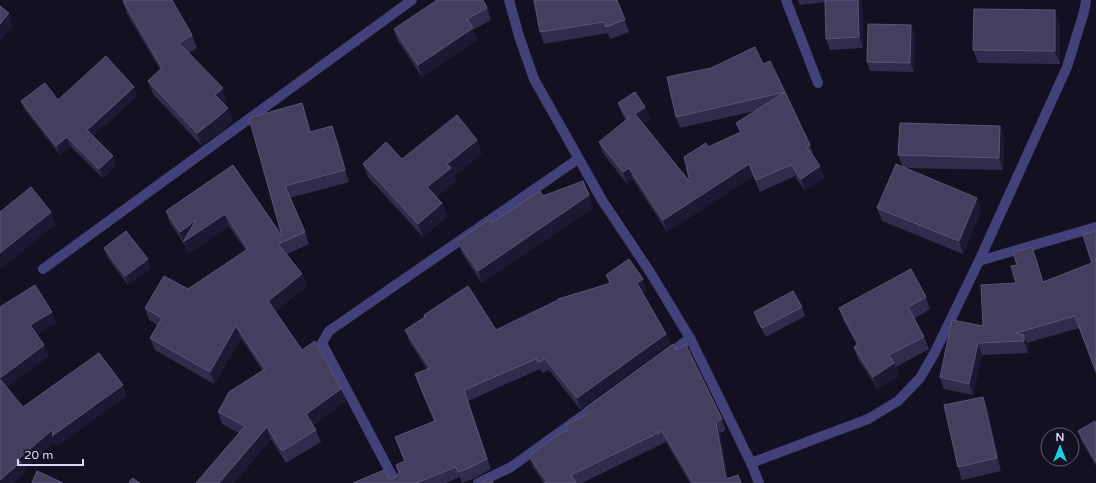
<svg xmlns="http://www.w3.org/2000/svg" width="1096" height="483" viewBox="0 0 1096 483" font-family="'Varela Round',sans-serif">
	<rect width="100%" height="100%" fill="#131021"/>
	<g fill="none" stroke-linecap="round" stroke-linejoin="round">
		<g stroke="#42417a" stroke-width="10">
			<polyline points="509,0 519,36 534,79 602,200 650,272 690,338 751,463 759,483"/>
			<polyline points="786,0 818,83"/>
			<polyline points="979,261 1096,227"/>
			<polyline points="43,269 412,0"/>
			<polyline points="665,357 690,338"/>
			<polyline points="751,463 868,419 898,401 920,378 934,354 979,261 1067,67 1084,12 1086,0"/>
			<polyline points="396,483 322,343 329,331 578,159"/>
			<polyline points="478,483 511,467 596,406"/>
		</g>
	</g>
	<g fill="#322c4c">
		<polygon points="617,0 629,32 610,39 608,33 544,44 540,32"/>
		<polygon points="798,0 862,0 863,48 830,50 826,39 825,2 800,5"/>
		<polygon points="123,1 192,35 197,48 189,53 227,101 224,104 233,121 223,130 201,145 153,94 148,81 160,69 127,14"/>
		<polygon points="487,8 491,20 473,30 477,40 422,77 398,41 394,29"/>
		<polygon points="1060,23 1060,64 978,63 973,50"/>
		<polygon points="915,34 914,72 870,71 867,62"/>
		<polygon points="770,61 810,145 814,157 824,178 805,191 795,176 760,192 753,176 667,232 633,179 627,184 603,153 599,142 626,121 622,114 618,103 645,107 650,119 643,123 690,182 708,147 740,132 736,123 755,111 680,128 676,117 763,64"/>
		<polygon points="134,87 137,96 93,136 116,165 103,178 70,146 60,155 25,110 21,101 58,100"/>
		<polygon points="302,103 306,115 311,132 337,138 349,182 290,198 305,232 309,244 287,254 302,274 307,286 275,311 302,350 341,389 345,401 313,425 316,430 321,442 286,463 271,439 234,483 196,483 239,433 222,424 218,412 263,371 241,338 214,384 155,350 150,338 158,325 149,320 145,308 188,289 246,251 229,226 188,254 183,242 170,223 166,211 233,165 282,236 249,118"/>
		<polygon points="1000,126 1004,139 1003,170 904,168 981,211 963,254 882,221 877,208 903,168 898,155"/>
		<polygon points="482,153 454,176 456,181 436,197 442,203 447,216 423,237 368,177 363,164 402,159"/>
		<polygon points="543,196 593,208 482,283 462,253 457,241"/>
		<polygon points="1096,230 1096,372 1079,328 1027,343 1028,346 1028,353 982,355 973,395 944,389 940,377 983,326 1016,283 1017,265 1032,247 1043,282 1092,263"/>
		<polygon points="104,248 151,268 128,285 107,257"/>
		<polygon points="606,275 646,290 642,293 666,334 670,344 580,409 549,370 542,373 540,369 468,401 491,469 473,479 462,483 460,477 446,483 353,483 389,478 392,479 397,476 398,473 396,465 404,461 395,437 434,421 419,385 415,374 427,369 409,341 405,330 425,317 424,315 496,330 609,284"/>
		<polygon points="926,297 930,309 914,319 924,337 929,349 896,367 899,376 878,389 858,359 854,347 857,345 843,320 839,308"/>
		<polygon points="802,307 805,316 766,337 757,321 754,312"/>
		<polygon points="676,350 722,419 726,430 720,433 728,478 741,483 690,483 666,442 582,483 544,483 533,467 529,456 568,431 565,425 587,414 585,408"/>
		<polygon points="988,410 1001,471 962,480 958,467"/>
		<polygon points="1096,424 1096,466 1081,440 1078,431"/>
	</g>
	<g fill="#1e1933">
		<polygon points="858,0 862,0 863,48 859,37"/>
		<polygon points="1055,10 1060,23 1060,64 1055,51"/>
		<polygon points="9,13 13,26 0,41 0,24"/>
		<polygon points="911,25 915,34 914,72 910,63"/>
		<polygon points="473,28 477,40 422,77 418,65"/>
		<polygon points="134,87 137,96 90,139 87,130"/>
		<polygon points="223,88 227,101 220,108 215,95"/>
		<polygon points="302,103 306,115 314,144 310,132"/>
		<polygon points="645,107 650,119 639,125 635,114"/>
		<polygon points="228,108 233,121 223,130 201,145 197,133"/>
		<polygon points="332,126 337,138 349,182 345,170"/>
		<polygon points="1000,126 1004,139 1003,170 999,158"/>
		<polygon points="67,137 70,146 60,155 56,146"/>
		<polygon points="477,140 482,153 454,176 456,181 432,200 427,187 447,164"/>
		<polygon points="113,156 116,165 103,178 99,169"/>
		<polygon points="749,164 753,176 667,232 663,220"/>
		<polygon points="820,166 824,178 805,191 801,179"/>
		<polygon points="629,168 633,179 627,184 623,172"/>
		<polygon points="589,195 593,208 482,283 478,271"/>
		<polygon points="977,198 981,211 963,254 959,241"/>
		<polygon points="442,203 447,216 423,237 418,224"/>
		<polygon points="51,212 56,224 1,269 0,266 0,253"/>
		<polygon points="225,214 229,226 188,254 180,232 196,220"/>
		<polygon points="1032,247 1036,258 1047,294 1043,282"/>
		<polygon points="148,259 151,268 128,285 125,276"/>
		<polygon points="302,274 307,286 272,313 268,301"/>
		<polygon points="643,279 646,290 641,294 637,283"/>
		<polygon points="52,312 56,323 34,337 30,325"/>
		<polygon points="236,326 241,338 214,384 210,372"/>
		<polygon points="666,334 670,344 580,409 577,398"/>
		<polygon points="1024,335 1028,346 1028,353 1024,341"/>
		<polygon points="978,343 982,355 973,395 969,384"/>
		<polygon points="44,345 49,356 3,390 0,381 0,378"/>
		<polygon points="894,363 899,376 878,389 873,377"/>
		<polygon points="123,385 127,396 56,447 54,443 24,469 25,473 14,483 0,483 0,480 17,460 51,431 53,435"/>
		<polygon points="341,389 345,401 311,426 306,414"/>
		<polygon points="983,397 988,410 1001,471 997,458"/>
		<polygon points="716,422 720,433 729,483 726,479"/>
		<polygon points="267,427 271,439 234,483 219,483"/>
	</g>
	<g fill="#443e5f" stroke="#5b5677">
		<polygon points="125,0 172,0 192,35 179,43 223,88 215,95 228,108 218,117 197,133 148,81 162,68 123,1"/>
		<polygon points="437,0 483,0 487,8 467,19 473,28 418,65 394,29"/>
		<polygon points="534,0 617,0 625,20 606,27 604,22 540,32"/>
		<polygon points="825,0 858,0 859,37 826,39"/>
		<polygon points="0,6 9,13 0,24"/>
		<polygon points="974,9 1055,10 1055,51 973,50"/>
		<polygon points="868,24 911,25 910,63 867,62"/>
		<polygon points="755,47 763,64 770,61 785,92 676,117 667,77 711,68"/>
		<polygon points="106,56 134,87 87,130 113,156 99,169 67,137 56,146 21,101 45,83 58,100"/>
		<polygon points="635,92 645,107 635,114 690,182 684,157 706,143 708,147 741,132 736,123 785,92 810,145 807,147 820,166 801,179 791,165 756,180 749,164 663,220 629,168 623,172 599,142 631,116 628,119 618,103"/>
		<polygon points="302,103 310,132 332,126 345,170 285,186 305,232 278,244 302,274 268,301 302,350 315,341 341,389 306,414 316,430 282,451 267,427 219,483 196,483 245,426 218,412 229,392 265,369 236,326 210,372 150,338 162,318 145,308 164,276 188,289 248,249 225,214 183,242 196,220 180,232 166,211 233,165 282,236 249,118"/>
		<polygon points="457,115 477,140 447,164 451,168 427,187 442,203 418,224 363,164 386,142 402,159"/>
		<polygon points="900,123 1000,126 999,158 898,155"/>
		<polygon points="896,164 977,198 959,241 877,208"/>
		<polygon points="583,181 589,195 478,271 457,241 490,219 492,223 540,191 543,196"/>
		<polygon points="31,187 51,212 0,253 0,212"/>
		<polygon points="1096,230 1096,372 1075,316 1016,333 1024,335 1024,341 978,343 969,384 940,377 952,320 983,326 981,285 1016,283 1011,266 1017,265 1013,252 1032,247 1043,282 1092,263 1083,235"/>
		<polygon points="126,231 148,259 125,276 104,248"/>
		<polygon points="629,259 643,279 637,283 666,334 577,398 545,359 538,362 536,359 464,390 487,459 469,468 458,472 456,467 416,483 353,483 384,470 389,478 392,479 397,476 399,472 396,465 405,461 395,437 435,421 415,374 430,368 405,330 425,317 424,315 468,286 496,330 558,300 558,299 611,283 606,275"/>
		<polygon points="911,269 926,297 908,307 924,337 889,355 894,363 873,377 854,347 858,344 839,308"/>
		<polygon points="35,285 52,312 30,325 44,345 0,378 0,307"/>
		<polygon points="793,291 802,307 762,328 754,312"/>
		<polygon points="673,344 676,350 686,345 722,419 716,422 726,479 738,475 741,483 693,483 662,431 571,475 576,483 544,483 547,482 529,456 556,436 568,430 565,425 589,413 585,408"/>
		<polygon points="99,353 123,385 52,436 53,433 51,431 17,460 21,462 0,480 0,379 23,407"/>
		<polygon points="983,397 997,458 958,467 944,405"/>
		<polygon points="1095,421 1096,424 1096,462 1078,431"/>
		<polygon points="37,471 63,483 32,483"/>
		<polygon points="132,478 140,483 129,483"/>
		<polygon points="491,478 493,483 480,483"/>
	</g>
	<g transform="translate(1060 447)"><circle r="19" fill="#131021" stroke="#625f78"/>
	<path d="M0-3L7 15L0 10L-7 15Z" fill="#1dd0de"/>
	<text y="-6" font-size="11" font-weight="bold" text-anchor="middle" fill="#d9d6fa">N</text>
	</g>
	<path d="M18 459v6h65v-6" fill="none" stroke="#d9d6fa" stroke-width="2"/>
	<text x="24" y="459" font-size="12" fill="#d9d6fa" stroke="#131021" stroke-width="3" paint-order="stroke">20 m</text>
</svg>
